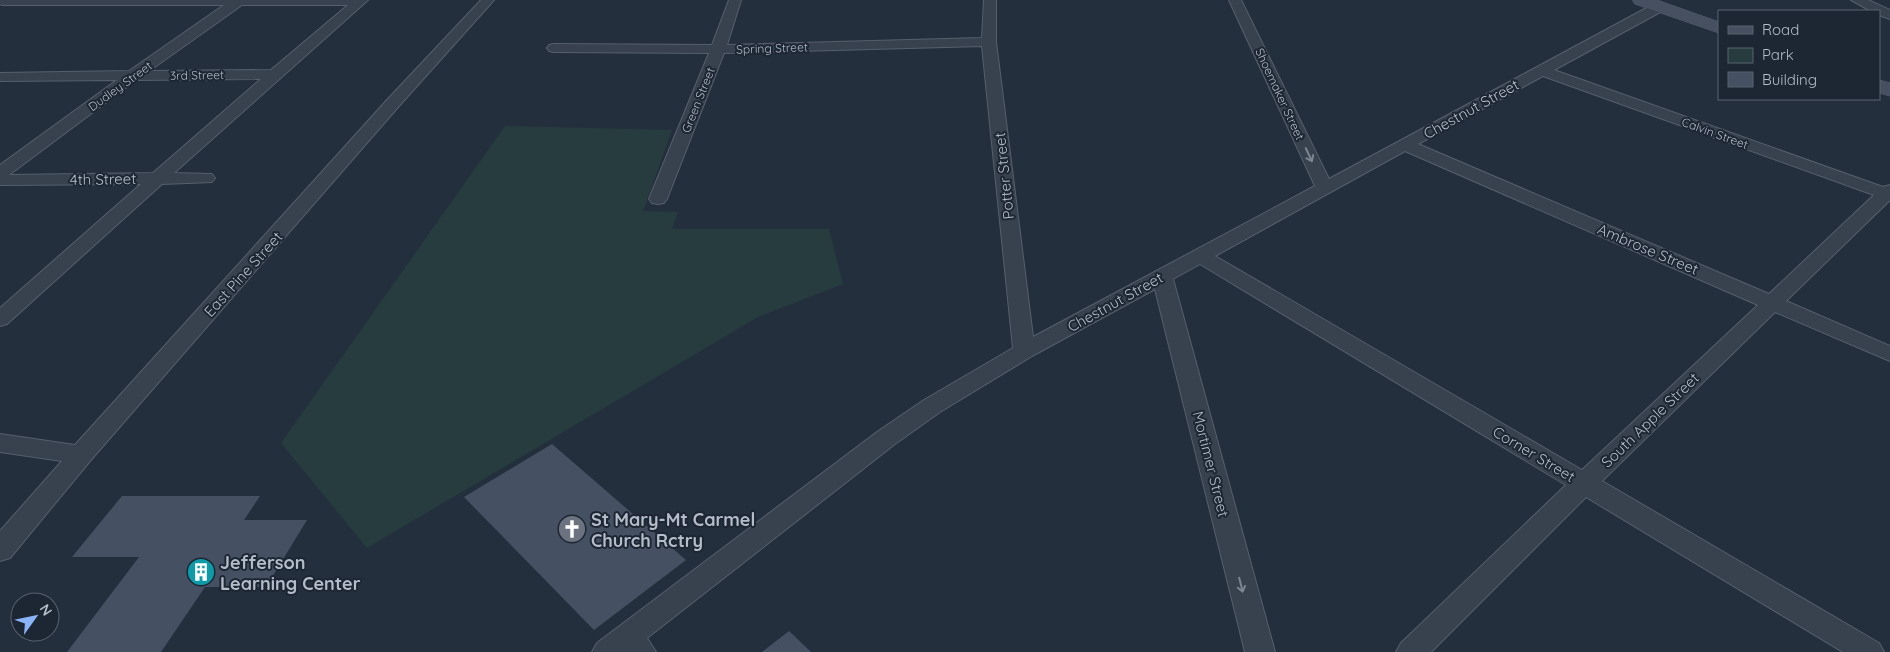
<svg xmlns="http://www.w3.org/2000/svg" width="1890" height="652" viewBox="0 0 1890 652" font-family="Quicksand,sans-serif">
	<rect width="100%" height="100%" fill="#242f3e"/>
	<polygon fill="#263c3f" points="505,126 672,130 643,211 678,212 672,229 829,229 843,284 758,317 367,548 281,443"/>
	<g fill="#455162">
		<polygon points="552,444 686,560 594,630 464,497"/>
		<polygon points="122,496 260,496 244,520 307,520 266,587 205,587 161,652 67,652 139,557 72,557"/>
		<polygon points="789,631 811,652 762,652"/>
	</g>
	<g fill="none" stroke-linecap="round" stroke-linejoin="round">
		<defs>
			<g id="street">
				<path d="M0,0H368L174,173L212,174L215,178L212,182L162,184L7,324L0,326V308L141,184L0,185V165L117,80L0,81V73L129,71L224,5H2L0,4ZM242,5H348L271,70L149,71ZM261,79L153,173L9,175L136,80Z"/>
				<polygon points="481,0 494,0 399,106 90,461 10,558 0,561 0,531 62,461 0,452 0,434 75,445 387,100"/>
				<path d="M729,0H741L727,45L982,38L984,0H996V42L1033,337L1315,186L1229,0H1241L1329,179L1654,4H1664L1666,7L1664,10L1554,70L1883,187L1890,185V200L1786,301L1890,346V361L1775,312L1602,481L1879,643L1884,652H1843L1586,497L1431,652H1396L1401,643L1566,485L1200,264L1173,279L1275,652H1245L1155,289L1032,356L940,412L895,444L647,638L656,652H592L597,643L877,432L924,400L1013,348L982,46L724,53L667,199L664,203L658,204L652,203L649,199L709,53L554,52L549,51L547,48L549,45L554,44L712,45ZM1543,76L1874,195L1769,294L1418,144ZM1405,151L1758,305L1582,470L1215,256Z"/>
				<polygon points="1851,0 1868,0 1890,10 1890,19 1879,15 1879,11 1871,11"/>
			</g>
			<g id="secondary">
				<polygon points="1633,0 1657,0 1719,22 1719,33 1635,4"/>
				<polygon points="1879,80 1890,83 1890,96 1879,93"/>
			</g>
		</defs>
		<use href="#street" stroke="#565f6c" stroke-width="2"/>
		<use href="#secondary" stroke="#565f6c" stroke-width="1"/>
		<use href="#street" fill="#38414e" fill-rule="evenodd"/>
		<use href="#secondary" fill="#465061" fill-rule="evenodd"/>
	</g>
	<defs><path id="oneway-shaft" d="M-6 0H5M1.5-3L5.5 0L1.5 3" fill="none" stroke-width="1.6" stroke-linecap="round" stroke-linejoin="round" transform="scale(1.25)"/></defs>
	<g stroke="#7c8592">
		<use href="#oneway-shaft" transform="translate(1309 155) rotate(65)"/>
		<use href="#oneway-shaft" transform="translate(1241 585) rotate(76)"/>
	</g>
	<defs>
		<symbol id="church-disc" viewBox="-11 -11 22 22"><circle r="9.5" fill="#6b7280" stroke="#1d2633"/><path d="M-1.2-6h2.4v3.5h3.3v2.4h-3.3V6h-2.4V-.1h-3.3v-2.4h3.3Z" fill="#fff"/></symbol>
		<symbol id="building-disc" viewBox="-11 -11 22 22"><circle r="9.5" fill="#0f9aa8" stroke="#1d2633"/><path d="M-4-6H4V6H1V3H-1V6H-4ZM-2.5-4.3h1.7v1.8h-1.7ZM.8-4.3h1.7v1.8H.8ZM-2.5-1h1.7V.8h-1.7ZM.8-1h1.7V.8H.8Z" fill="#fff"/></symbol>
	</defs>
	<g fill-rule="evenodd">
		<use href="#church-disc" x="556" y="513" width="32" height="32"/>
		<use href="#building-disc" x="185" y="556" width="32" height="32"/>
	</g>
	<g text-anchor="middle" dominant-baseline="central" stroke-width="4" stroke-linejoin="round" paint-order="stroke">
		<g font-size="12" fill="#b4bcc9" stroke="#1d2633">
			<text transform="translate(772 48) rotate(-2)">Spring Street</text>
			<text transform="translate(197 75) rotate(-1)">3rd Street</text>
			<text transform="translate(120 86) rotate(-36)">Dudley Street</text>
			<text transform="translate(1280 94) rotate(65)">Shoemaker Street</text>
			<text transform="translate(698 100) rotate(-68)">Green Street</text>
			<text transform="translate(1715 133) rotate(20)">Calvin Street</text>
		</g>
		<g font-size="15" fill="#b4bcc9" stroke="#1d2633">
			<text transform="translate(1471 109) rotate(-29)">Chestnut Street</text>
			<text transform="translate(1004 176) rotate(-96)">Potter Street</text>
			<text transform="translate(103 179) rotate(-1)">4th Street</text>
			<text transform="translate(1648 249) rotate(23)">Ambrose Street</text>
			<text transform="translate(243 274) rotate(-48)">East Pine Street</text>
			<text transform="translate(1115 302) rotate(-29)">Chestnut Street</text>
			<text transform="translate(1650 420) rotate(-44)">South Apple Street</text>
			<text transform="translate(1534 454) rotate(31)">Corner Street</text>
			<text transform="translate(1211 464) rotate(76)">Mortimer Street</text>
		</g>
		<g font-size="18" font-weight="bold" fill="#b4bcc9" stroke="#1d2633" text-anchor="start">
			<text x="591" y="519">St Mary-Mt Carmel<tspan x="591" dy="21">Church Rctry</tspan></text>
			<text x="220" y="562">Jefferson<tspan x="220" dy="21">Learning Center</tspan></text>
		</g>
	</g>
	<rect x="1718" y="10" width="162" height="90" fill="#1d2633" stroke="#59626f"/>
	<rect x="1728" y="26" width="25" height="8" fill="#465061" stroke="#59626f"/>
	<text x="1762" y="35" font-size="15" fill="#b4bcc9">Road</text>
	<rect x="1728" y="48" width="25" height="15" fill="#263c3f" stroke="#59626f"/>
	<text x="1762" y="60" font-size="15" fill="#b4bcc9">Park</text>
	<rect x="1728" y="72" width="25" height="15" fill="#455162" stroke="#59626f"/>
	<text x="1762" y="85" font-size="15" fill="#b4bcc9">Building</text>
	<g transform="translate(35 617) rotate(57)"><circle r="24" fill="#1d2633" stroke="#59626f"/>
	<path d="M0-4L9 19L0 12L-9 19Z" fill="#8ab4f8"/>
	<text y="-8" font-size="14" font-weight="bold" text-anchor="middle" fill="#b4bcc9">N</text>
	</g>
</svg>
